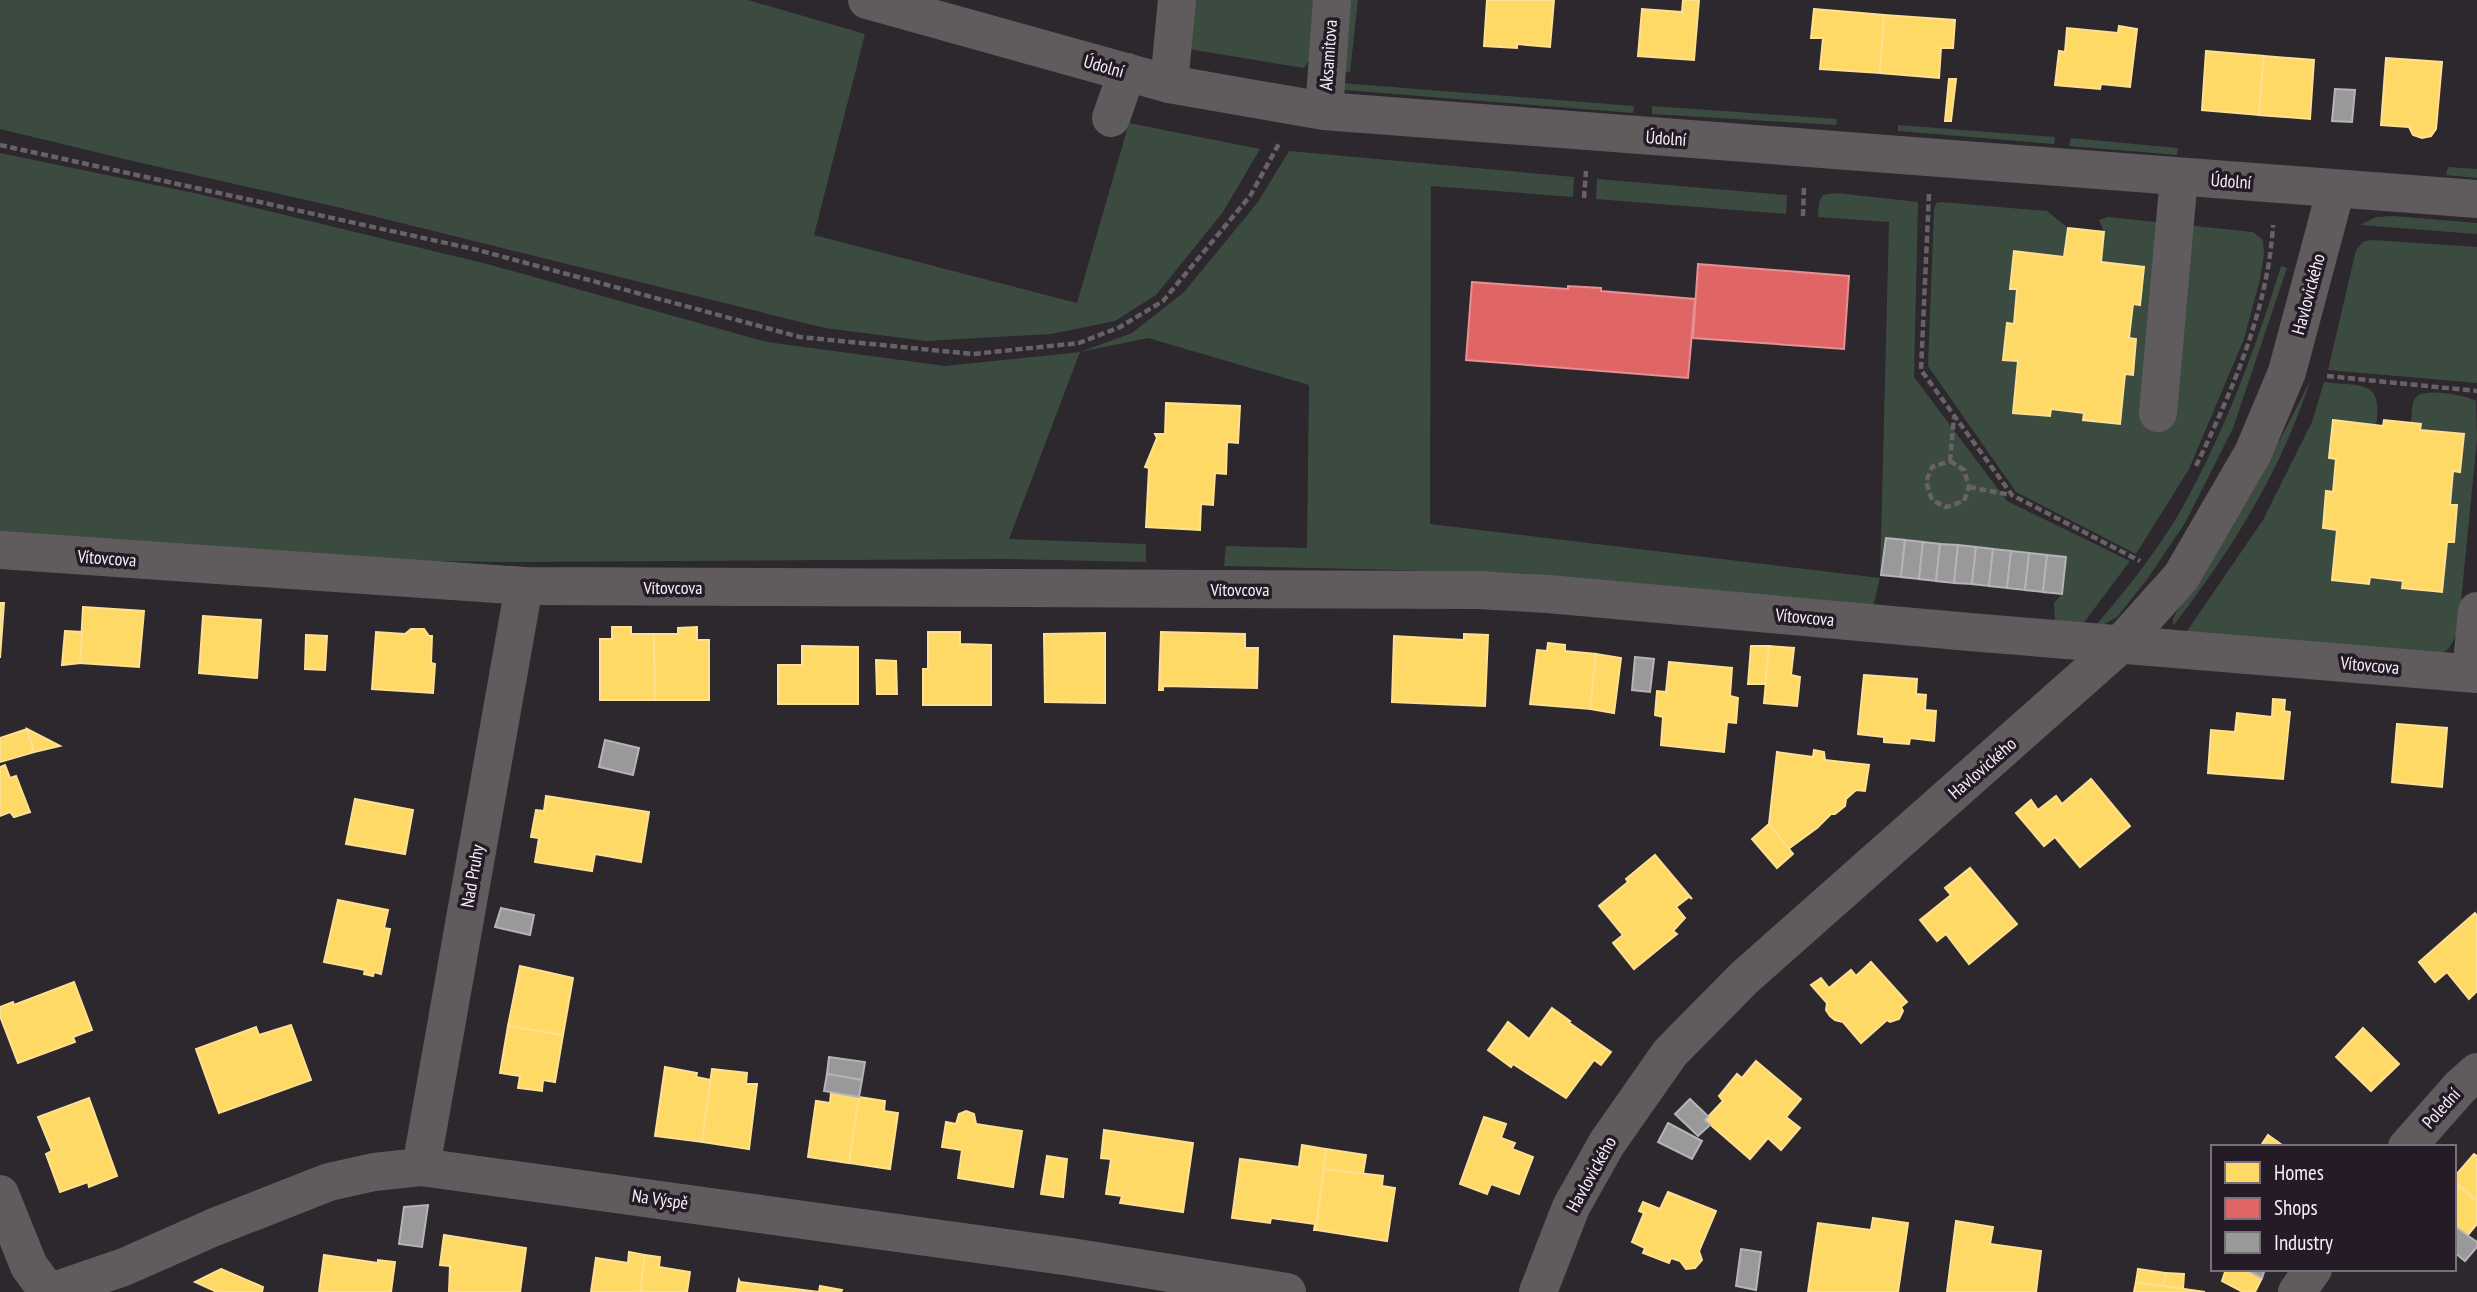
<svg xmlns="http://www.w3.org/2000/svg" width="2477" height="1292" viewBox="0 0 2477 1292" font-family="'PT Sans Narrow',sans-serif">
	<rect width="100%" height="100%" fill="#2d272e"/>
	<g fill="#3c4b40">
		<polygon points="0,0 748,0 865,34 814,235 1077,303 1129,123 1260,149 1223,212 1156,295 1115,321 1051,334 926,341 825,328 333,206 137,162 0,129"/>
		<polygon points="1194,0 1323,0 1319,44 1304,68 1189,49"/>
		<polygon points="1341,0 1358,0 1350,72 1339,71"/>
		<polygon points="1341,83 1634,106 1633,113 1344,90"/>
		<polygon points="1652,106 1837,119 1836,125 1652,114"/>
		<polygon points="1898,125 2055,137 2054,144 1898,131"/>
		<polygon points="2071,138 2178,148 2177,155 2069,146"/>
		<polygon points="1289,151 1574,177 1573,197 1431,186 1430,524 1880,578 1889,222 1818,217 1819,202 1823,195 1836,193 1918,202 1914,377 2007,501 2130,561 2082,625 2055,622 2054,603 2062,594 2066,557 1886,538 1880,578 1873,607 1649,587 1523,573 1224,566 1226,546 1307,548 1309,385 1148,338 1080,352 1009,539 1146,544 1146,562 1002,559 509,562 300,559 0,534 0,153 194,193 487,264 767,342 945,366 1080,352 1132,333 1184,292 1258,202"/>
		<polygon points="2448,167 2477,169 2477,178 2446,175"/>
		<polygon points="1597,179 1787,195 1786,214 1596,199"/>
		<polygon points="1941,202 2047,211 2068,228 2064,257 2014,252 2010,289 2017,289 2014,324 2007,323 2004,360 2018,361 2013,413 2049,416 2051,409 2084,413 2120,423 2125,374 2133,375 2136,339 2129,338 2133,304 2143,267 2101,262 2104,232 2099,220 2108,217 2253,232 2263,240 2264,254 2260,279 2244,339 2189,469 2136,554 2016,492 1928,366 1934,210 1936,203"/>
		<polygon points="2393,216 2477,223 2477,234 2360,225 2376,217"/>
		<polygon points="2373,240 2477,247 2477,383 2328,370 2356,250 2364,241"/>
		<path d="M2281,266L2287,268L2233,428L2185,523L2148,578L2117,617L2105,624H2097C2126,590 2154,555 2177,517C2222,439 2255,351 2281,266Z"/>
		<path d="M2310,381C2281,471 2231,551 2173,626V619L2177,611C2228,538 2270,461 2310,381Z"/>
		<path d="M2324,382C2363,387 2383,379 2376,426L2333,420L2330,457L2336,459L2333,492L2326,491L2323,528L2337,530L2332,580L2367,584L2368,578L2403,581V588L2438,593L2444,543H2453L2458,506L2448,505L2453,471H2460L2464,435L2411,429C2412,420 2410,403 2417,396C2426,388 2467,395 2476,401L2477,439L2458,632L2449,648L2441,655L2185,634L2263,520L2312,422Z"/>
	</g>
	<g fill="#ffd966" stroke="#fde092" stroke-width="2">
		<polygon points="1487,0 1554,0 1550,47 1517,44 1517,48 1484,46"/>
		<polygon points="1683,0 1699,0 1694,60 1638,56 1642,9 1682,12"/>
		<polygon points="1814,9 1884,15 1880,73 1820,69 1823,38 1811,38"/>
		<polygon points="1884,15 1955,20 1953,48 1941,48 1939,78 1880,73"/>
		<polygon points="2119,26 2137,29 2130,87 2101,84 2100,89 2055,85 2059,51 2065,52 2067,28 2118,33"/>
		<polygon points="2206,51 2264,56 2259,115 2202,110"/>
		<polygon points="2264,56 2314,60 2310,119 2259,115"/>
		<polygon points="2386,58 2442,62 2436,129 2431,136 2422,138 2413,135 2409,127 2381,125"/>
		<polygon points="1949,79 1956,79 1951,121 1945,121"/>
		<polygon points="2068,228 2104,232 2101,262 2144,267 2140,305 2133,304 2129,338 2136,339 2133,375 2125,374 2120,424 2083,420 2084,413 2051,409 2050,416 2013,413 2018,361 2003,360 2007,323 2014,324 2017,289 2010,289 2014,251 2064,257"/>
		<polygon points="1166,403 1240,406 1238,443 1227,442 1226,474 1215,473 1213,505 1201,504 1200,530 1146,527 1149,468 1145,467 1157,438 1155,434 1165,434"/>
		<polygon points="2333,420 2383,426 2384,420 2421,424 2420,430 2464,434 2460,472 2453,471 2450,505 2457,505 2454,542 2447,542 2442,592 2402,588 2403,581 2370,577 2369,584 2332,580 2337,530 2323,528 2326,491 2333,492 2336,459 2329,458"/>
		<polygon points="0,603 4,603 0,658"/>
		<polygon points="83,607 144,611 139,667 80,663"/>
		<polygon points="203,616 261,620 257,678 199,673"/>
		<polygon points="612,627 631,627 631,634 654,634 655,700 600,700 600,639 612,639"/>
		<polygon points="697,627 697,640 709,640 709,700 655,700 654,634 678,634 678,628"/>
		<polygon points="411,629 424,629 429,636 432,636 431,663 435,664 433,693 372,689 376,632 405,634"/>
		<polygon points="65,631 82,632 80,663 62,665"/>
		<polygon points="928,632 960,632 960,644 991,645 991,705 923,705 923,669 928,669"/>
		<polygon points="1161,632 1245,634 1245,648 1258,648 1257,688 1163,686 1163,690 1159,690"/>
		<polygon points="1105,633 1105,703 1045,702 1044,634"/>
		<polygon points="1464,634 1488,635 1485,706 1392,702 1394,636 1464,640"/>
		<polygon points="306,635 327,636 325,670 305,669"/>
		<polygon points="1548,643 1565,645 1565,651 1596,654 1590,709 1530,704 1537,650 1547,651"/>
		<polygon points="802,646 858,647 858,704 778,704 778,665 802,665"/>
		<polygon points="1751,646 1769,646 1765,684 1748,684"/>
		<polygon points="1769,646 1794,648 1791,675 1800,677 1797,706 1764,703"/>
		<polygon points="1596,654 1621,658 1614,713 1590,709"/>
		<polygon points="876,660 896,661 897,694 877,694"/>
		<polygon points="1669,662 1732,668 1730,696 1738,698 1736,723 1727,722 1724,752 1661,745 1663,717 1655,715 1657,691 1666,692"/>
		<polygon points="1864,675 1917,679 1916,694 1926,695 1925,710 1936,711 1934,741 1910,738 1909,744 1884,742 1884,737 1858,734"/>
		<polygon points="2273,699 2285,700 2284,711 2290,712 2283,779 2208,773 2211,730 2235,732 2237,713 2272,717"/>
		<polygon points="2397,724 2447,728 2442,787 2392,782"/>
		<polygon points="27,729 34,752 0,762 0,738"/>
		<polygon points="27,729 60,746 34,752"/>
		<polygon points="1814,750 1824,752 1825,760 1869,765 1865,791 1856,790 1846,799 1845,806 1835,814 1831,814 1817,828 1788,849 1769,824 1777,752 1813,757"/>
		<polygon points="5,765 10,778 16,776 30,812 14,817 10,812 0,816 0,767"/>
		<polygon points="2091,779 2130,826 2080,867 2055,837 2044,846 2016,813 2031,800 2038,810 2056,796 2062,804"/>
		<polygon points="546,796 649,812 641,862 595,854 592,871 535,862 539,838 531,837 536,810 544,811"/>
		<polygon points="355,799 413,810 405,854 346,844"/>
		<polygon points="1769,824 1793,854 1777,868 1752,839"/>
		<polygon points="1655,855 1692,899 1689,897 1676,907 1685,918 1673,931 1677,934 1634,969 1613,943 1623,935 1599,906 1628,882 1626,879"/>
		<polygon points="1970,868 2017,924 1969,964 1946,934 1937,941 1920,920 1951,895 1945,888"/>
		<polygon points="338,900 388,910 384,928 390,929 381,974 374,972 373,976 364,974 365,970 324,962"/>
		<polygon points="2475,913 2477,916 2477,991 2469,999 2447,972 2435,982 2419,962"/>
		<polygon points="1871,962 1907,1002 1901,1007 1903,1011 1899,1019 1890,1022 1887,1020 1861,1043 1843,1022 1835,1020 1830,1016 1826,1010 1827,1003 1811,985 1821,978 1829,988 1851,970 1856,976"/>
		<polygon points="520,966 573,978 563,1035 508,1026"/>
		<polygon points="74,982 92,1030 73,1037 75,1042 18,1063 0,1016 0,1007 13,1002 14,1005"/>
		<polygon points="1552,1008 1570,1021 1568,1022 1611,1052 1601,1065 1594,1060 1566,1098 1513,1064 1511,1067 1488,1050 1508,1022 1529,1039"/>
		<polygon points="291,1025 311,1080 219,1113 196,1049 256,1027 259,1035"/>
		<polygon points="508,1026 563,1035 555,1082 543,1080 542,1091 518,1088 520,1076 500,1073"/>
		<polygon points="2363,1028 2399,1064 2371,1091 2336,1057"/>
		<polygon points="1756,1061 1801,1099 1786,1117 1800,1128 1781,1150 1768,1138 1750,1159 1705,1120 1723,1101 1719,1096 1737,1074 1742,1078"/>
		<polygon points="665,1067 697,1073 696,1077 711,1080 702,1142 655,1136"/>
		<polygon points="712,1069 747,1073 746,1084 757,1084 749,1149 702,1142"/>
		<polygon points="831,1093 859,1097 849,1163 808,1157 816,1101 830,1103"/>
		<polygon points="859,1097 885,1101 884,1111 898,1113 890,1169 849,1163"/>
		<polygon points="89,1098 117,1176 89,1187 88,1182 60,1192 46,1154 52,1151 38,1117"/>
		<polygon points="966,1111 974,1114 976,1124 1022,1131 1013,1187 958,1178 962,1150 942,1147 946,1122 956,1124 959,1114"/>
		<polygon points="1484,1117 1506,1124 1501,1138 1515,1143 1512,1149 1533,1157 1519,1194 1491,1184 1487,1194 1460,1184"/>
		<polygon points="1104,1130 1193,1143 1183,1212 1120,1203 1122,1196 1106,1194 1111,1159 1101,1158"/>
		<polygon points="2268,1135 2285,1147 2260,1147"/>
		<polygon points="1302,1145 1326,1149 1316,1230 1314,1230 1315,1224 1271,1218 1270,1223 1232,1218 1240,1159 1299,1167"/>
		<polygon points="1326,1149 1366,1155 1363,1174 1324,1169"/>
		<polygon points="2474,1154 2477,1156 2477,1201 2454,1182 2454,1177"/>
		<polygon points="1047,1156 1067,1159 1063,1197 1041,1194"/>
		<polygon points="1324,1169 1383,1176 1382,1186 1395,1188 1387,1241 1316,1230"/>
		<polygon points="2454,1182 2477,1201 2477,1224 2467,1236 2454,1226"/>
		<polygon points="1668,1192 1716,1211 1699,1251 1702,1260 1695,1268 1686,1269 1680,1261 1671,1258 1669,1263 1643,1253 1645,1248 1632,1242 1644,1213 1639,1211 1643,1202 1660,1209"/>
		<polygon points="1873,1218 1908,1223 1898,1292 1808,1292 1818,1223 1871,1230"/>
		<polygon points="1956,1221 1993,1227 1990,1244 2041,1251 2036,1292 1947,1292"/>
		<polygon points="444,1235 526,1248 520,1292 449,1292 450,1266 440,1265"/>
		<polygon points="629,1252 645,1255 640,1292 591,1292 596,1258 628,1263"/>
		<polygon points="324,1255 378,1263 378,1260 395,1262 391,1292 319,1292"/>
		<polygon points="645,1255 660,1257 659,1267 690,1272 687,1292 640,1292"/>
		<polygon points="221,1269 263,1287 262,1292 217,1292 195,1282"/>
		<polygon points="2138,1269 2166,1273 2163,1286 2136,1282"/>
		<polygon points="2226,1269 2245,1269 2262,1278 2255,1292 2243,1292 2222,1281"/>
		<polygon points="2166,1273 2184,1274 2183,1289 2163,1286"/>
		<polygon points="739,1280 740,1282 819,1292 737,1292"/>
		<polygon points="2136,1282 2163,1286 2205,1292 2134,1292"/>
		<polygon points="820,1286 842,1290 841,1292 819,1292"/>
	</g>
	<g fill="#e06666" stroke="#e78f92" stroke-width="2">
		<polygon points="1698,264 1849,276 1844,349 1693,338"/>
		<polygon points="1472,282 1568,289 1568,286 1601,288 1601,291 1695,299 1688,378 1466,360"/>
	</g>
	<g fill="#999" stroke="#b5b3b6" stroke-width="2">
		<polygon points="2335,89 2355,90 2352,122 2332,121"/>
		<polygon points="1886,538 1905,540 1901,577 1881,575"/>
		<polygon points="1905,540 1923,542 1919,579 1901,577"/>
		<polygon points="1923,542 1940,544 1936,581 1919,579"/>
		<polygon points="1940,544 1958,545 1954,583 1936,581"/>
		<polygon points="1958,545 1976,547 1972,584 1954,583"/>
		<polygon points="1976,547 1993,549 1989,586 1972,584"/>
		<polygon points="1993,549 2011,551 2007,588 1989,586"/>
		<polygon points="2011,551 2029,553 2025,590 2007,588"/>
		<polygon points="2029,553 2047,555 2043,592 2025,590"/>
		<polygon points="2047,555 2066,557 2062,594 2043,592"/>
		<polygon points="1635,657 1654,659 1650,692 1632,690"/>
		<polygon points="605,740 639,748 633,775 599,767"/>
		<polygon points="501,908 534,915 530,935 495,927"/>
		<polygon points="829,1057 865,1062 862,1080 827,1074"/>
		<polygon points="827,1074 862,1080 859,1097 824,1091"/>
		<polygon points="1690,1099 1708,1116 1705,1120 1710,1125 1698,1136 1675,1114"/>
		<polygon points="1668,1123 1702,1141 1692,1159 1658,1142"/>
		<polygon points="428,1205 422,1247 399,1244 404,1207"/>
		<polygon points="2454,1226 2477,1242 2477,1247 2465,1261 2454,1252"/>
		<polygon points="1741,1249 1761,1252 1756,1290 1736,1286"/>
		<polygon points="2245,1269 2265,1269 2262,1278"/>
	</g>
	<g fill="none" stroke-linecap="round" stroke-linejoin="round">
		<g stroke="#676265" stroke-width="4.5" stroke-dasharray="7 3.5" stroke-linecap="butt">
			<polyline points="0,145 478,250 800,337 973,354 1079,343 1120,327 1163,301 1250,196 1280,142"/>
			<polyline points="1929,194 1921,370 2012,495 2140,561"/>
			<polyline points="1584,198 1586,171"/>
			<polyline points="1803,216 1804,187"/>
			<polyline points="2327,376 2477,391"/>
			<polygon points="1950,461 1964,470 1969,487 1964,501 1946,507 1932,500 1926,482 1932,467"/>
			<polyline points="1950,461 1954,417"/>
			<path d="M2196,466C2232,391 2268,310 2273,225"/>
			<polyline points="1969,487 2011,495"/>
		</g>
		<g stroke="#605c5e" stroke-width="38">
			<polyline points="867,0 1169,84 1324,111 2477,199"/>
			<polyline points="1169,84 1177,0"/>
			<polyline points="1324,111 1332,0"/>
			<polyline points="1111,118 1127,72"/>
			<polyline points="2158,413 2179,177"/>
			<polyline points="0,550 524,586 1478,590 1548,594 1970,632 2477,674"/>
			<polyline points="2471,673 2477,611"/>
			<polyline points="2407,1147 2460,1087 2477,1072"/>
			<polyline points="421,1167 524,586"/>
			<polyline points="0,1194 29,1266 48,1292"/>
			<polyline points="51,1292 124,1267 212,1228 329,1182 374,1172 421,1167 1071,1257 1287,1292"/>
			<polyline points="1538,1292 1571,1207 1607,1143 1670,1053 1744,978 2120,645 2181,577 2253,453 2287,372 2336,189"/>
			<polyline points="2297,1292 2313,1269"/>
		</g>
	</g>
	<g text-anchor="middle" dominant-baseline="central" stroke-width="7" stroke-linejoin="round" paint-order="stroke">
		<g font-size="18" fill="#f7f0f9" stroke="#241b27">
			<text transform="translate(1328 55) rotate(-86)">Aksamitova</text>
			<text transform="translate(1104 66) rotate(16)">Údolní</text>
			<text transform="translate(1666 138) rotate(4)">Údolní</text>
			<text transform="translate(2231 181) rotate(4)">Údolní</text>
			<text transform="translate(2308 294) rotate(-75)">Havlovického</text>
			<text transform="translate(107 558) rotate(4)">Vítovcova</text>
			<text x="673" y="587">Vítovcova</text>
			<text x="1240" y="589">Vítovcova</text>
			<text transform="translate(1805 617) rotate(5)">Vítovcova</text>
			<text transform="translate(2370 665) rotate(5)">Vítovcova</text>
			<text transform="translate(1982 768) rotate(-41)">Havlovického</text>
			<text transform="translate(472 876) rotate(-80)">Nad Pruhy</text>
			<text transform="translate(2441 1108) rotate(-48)">Polední</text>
			<text transform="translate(1591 1174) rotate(-61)">Havlovického</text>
			<text transform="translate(660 1199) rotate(8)">Na Výspě</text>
		</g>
	</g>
	<rect x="2211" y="1145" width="245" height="126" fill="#241b27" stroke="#78707b" stroke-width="2"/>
	<rect x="2225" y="1162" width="35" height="21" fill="#ffd966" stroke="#78707b" stroke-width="2"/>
	<text x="2274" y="1180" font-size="21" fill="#f7f0f9">Homes</text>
	<rect x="2225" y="1198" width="35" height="21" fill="#e06666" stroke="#78707b" stroke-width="2"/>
	<text x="2274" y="1215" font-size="21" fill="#f7f0f9">Shops</text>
	<rect x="2225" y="1232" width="35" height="21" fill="#999999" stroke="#78707b" stroke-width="2"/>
	<text x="2274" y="1250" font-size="21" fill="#f7f0f9">Industry</text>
</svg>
